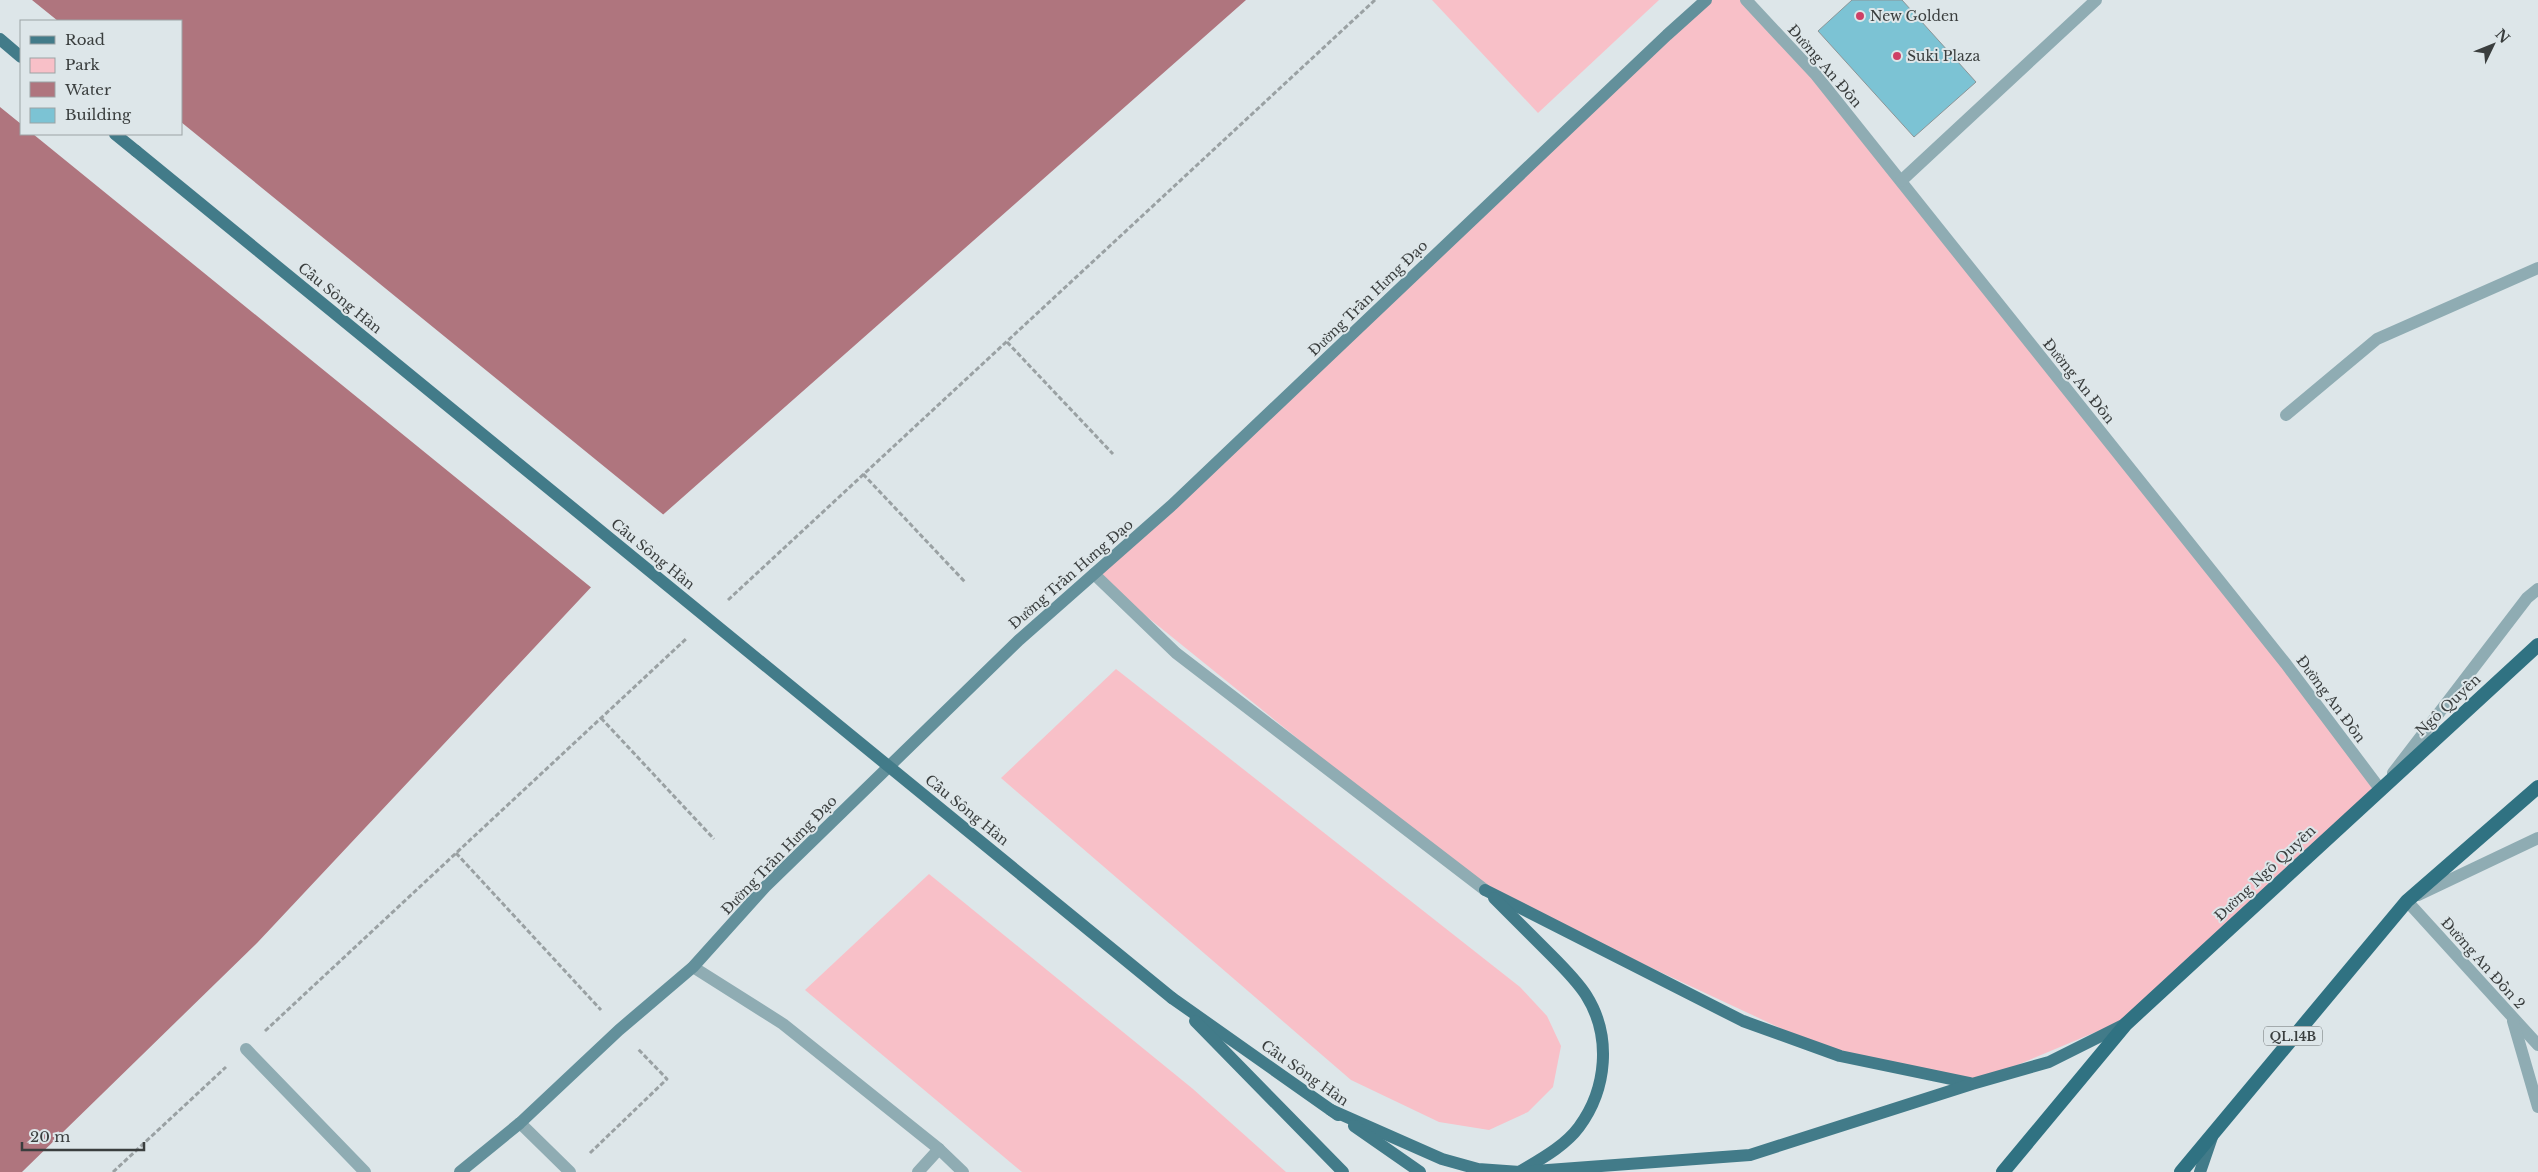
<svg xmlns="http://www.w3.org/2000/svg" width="2538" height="1172" viewBox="0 0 2538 1172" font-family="'Libre Baskerville',serif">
	<rect width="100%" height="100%" fill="#dde6e9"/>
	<g fill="#f8c0c8">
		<polygon points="1432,0 1659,0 1538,113"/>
		<polygon points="1708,0 1745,0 1901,181 2380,789 2134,1016 1972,1084 1840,1056 1485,890 1094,574"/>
		<polygon points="1116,669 1520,987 1547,1016 1561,1046 1553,1087 1528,1112 1489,1130 1439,1122 1351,1080 1001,778"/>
		<polygon points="929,874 1193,1089 1286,1172 1022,1172 805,990"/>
	</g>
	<path fill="#af757e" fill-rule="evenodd" d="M0,0H1246L640,535L258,942L22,1172H0ZM21,21H181V134H21Z"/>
	<g fill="#dde6e9">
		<polygon points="0,0 32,0 58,21 21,21 21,124 0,107"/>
		<polygon points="181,122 665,516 642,537 593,589 33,134 181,134"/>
	</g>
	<polygon fill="#7cc3d4" stroke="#8c9597" points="1852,0 1902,0 1976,82 1914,137 1818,31"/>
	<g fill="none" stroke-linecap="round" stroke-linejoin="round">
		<g stroke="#9aa1a3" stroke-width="3" stroke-dasharray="5 2.5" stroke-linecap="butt">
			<polyline points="1007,342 1113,454"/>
			<polyline points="863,474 965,582"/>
			<polyline points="728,600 1375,0"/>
			<polyline points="601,718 714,839"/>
			<polyline points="456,853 601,1010"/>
			<polyline points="265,1031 687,638"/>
			<polyline points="590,1153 667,1079 638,1049"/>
			<polyline points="113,1172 226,1067"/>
		</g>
		<g stroke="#8facb3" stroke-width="12">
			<polyline points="2286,415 2377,339 2538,268"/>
			<polyline points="246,1049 365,1172"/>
			<polyline points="520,1123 570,1172"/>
			<polyline points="918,1172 939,1149"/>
		</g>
		<g stroke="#8facb3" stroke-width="12">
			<polyline points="1746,0 1816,75 2286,664 2380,789"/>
			<polyline points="1901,181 2096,0"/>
			<polyline points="1094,574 1176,653 1485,890"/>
			<polyline points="2407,901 2538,1045"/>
			<polyline points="693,967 783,1024 939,1149 963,1172"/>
			<polyline points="2513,1021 2538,1107"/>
		</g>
		<g stroke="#8facb3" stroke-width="12">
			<polyline points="2393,773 2527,598 2538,589"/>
			<polyline points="2418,895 2538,838"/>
		</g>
		<polyline stroke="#63909b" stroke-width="12" points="460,1172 520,1123 619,1030 693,967 765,887 1019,640 1171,506 1667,35 1706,0"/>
		<g stroke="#427b89" stroke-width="12">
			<polyline points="0,39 21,57"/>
			<polyline points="115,134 136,151"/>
			<polyline points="1485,890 1743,1021 1840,1056 1970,1083"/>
			<path d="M1494,898C1513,917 1532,936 1551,955C1563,967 1577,981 1586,995C1612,1036 1607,1089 1579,1127C1565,1146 1541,1159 1521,1171"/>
			<polyline points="1172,998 1338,1115"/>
			<polyline points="1195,1021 1343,1172"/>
			<polyline points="1331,1110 1442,1159 1478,1169 1520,1172 1750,1155 1972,1084 2049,1062 2125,1024"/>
			<polyline points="1354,1126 1420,1172"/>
			<polyline points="2200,1172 2212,1137"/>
		</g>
		<g stroke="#307282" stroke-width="14">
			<polyline points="2003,1172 2126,1024 2538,645"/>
			<polyline points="2181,1172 2407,901 2538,787"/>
		</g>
		<polyline stroke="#427b89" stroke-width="12" points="136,151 1172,998"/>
	</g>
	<g fill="#ce4066" stroke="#dde6e9" stroke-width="2">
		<circle cx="1860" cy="16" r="5"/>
		<circle cx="1897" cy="56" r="5"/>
	</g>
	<g text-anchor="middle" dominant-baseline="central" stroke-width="4" stroke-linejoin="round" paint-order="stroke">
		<rect fill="#dde6e9" stroke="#6b7071" stroke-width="1" x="2264" y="1026.5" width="58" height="19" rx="4"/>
		<g font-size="12" font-weight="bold" fill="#3a3e3e">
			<text x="2293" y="1036">QL.14B</text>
		</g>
		<g font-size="14" fill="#3a3e3e" stroke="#dde6e9" text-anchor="start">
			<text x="1870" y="16">New Golden</text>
			<text x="1907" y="56">Suki Plaza</text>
		</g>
		<g font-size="14" fill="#3a3e3e" stroke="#dde6e9">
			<text transform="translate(1825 66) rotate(49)">Đường An Đồn</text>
			<text transform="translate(340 298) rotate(39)">Cầu Sông Hàn</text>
			<text transform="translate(1368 298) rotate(-44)">Đường Trần Hưng Đạo</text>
			<text transform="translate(2079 381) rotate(51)">Đường An Đồn</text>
			<text transform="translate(653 554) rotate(39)">Cầu Sông Hàn</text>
			<text transform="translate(1071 574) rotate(-41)">Đường Trần Hưng Đạo</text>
			<text transform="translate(2331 699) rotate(53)">Đường An Đồn</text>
			<text transform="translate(2448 705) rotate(-43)">Ngô Quyền</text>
			<text transform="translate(967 810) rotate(39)">Cầu Sông Hàn</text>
			<text transform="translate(779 855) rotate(-46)">Đường Trần Hưng Đạo</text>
			<text transform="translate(2265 873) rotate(-43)">Đường Ngô Quyền</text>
			<text transform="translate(2483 963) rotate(48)">Đường An Đồn 2</text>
			<text transform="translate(1305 1073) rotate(35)">Cầu Sông Hàn</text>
		</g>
	</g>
	<rect x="20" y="20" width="162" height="115" fill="#dde6e9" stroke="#9ca3a5"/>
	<rect x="30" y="36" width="25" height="8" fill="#427b89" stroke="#9ca3a5"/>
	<text x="65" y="45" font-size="15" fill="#3a3e3e">Road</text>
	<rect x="30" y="58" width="25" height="15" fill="#f8c0c8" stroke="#9ca3a5"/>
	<text x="65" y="70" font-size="15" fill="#3a3e3e">Park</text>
	<rect x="30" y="82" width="25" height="15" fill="#af757e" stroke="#9ca3a5"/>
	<text x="65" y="95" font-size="15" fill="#3a3e3e">Water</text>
	<rect x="30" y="108" width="25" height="15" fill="#7cc3d4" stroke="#9ca3a5"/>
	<text x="65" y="120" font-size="15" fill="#3a3e3e">Building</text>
	<g transform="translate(2493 45) rotate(47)" stroke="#dde6e9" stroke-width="4" paint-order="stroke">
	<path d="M0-4L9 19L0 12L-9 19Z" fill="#3a3e3e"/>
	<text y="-8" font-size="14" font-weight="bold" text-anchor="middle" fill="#3a3e3e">N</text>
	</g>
	<path d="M22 1142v8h122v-8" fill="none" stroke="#3a3e3e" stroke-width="2.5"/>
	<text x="30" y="1142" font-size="15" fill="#3a3e3e" stroke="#dde6e9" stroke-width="4" paint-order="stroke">20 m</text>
</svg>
